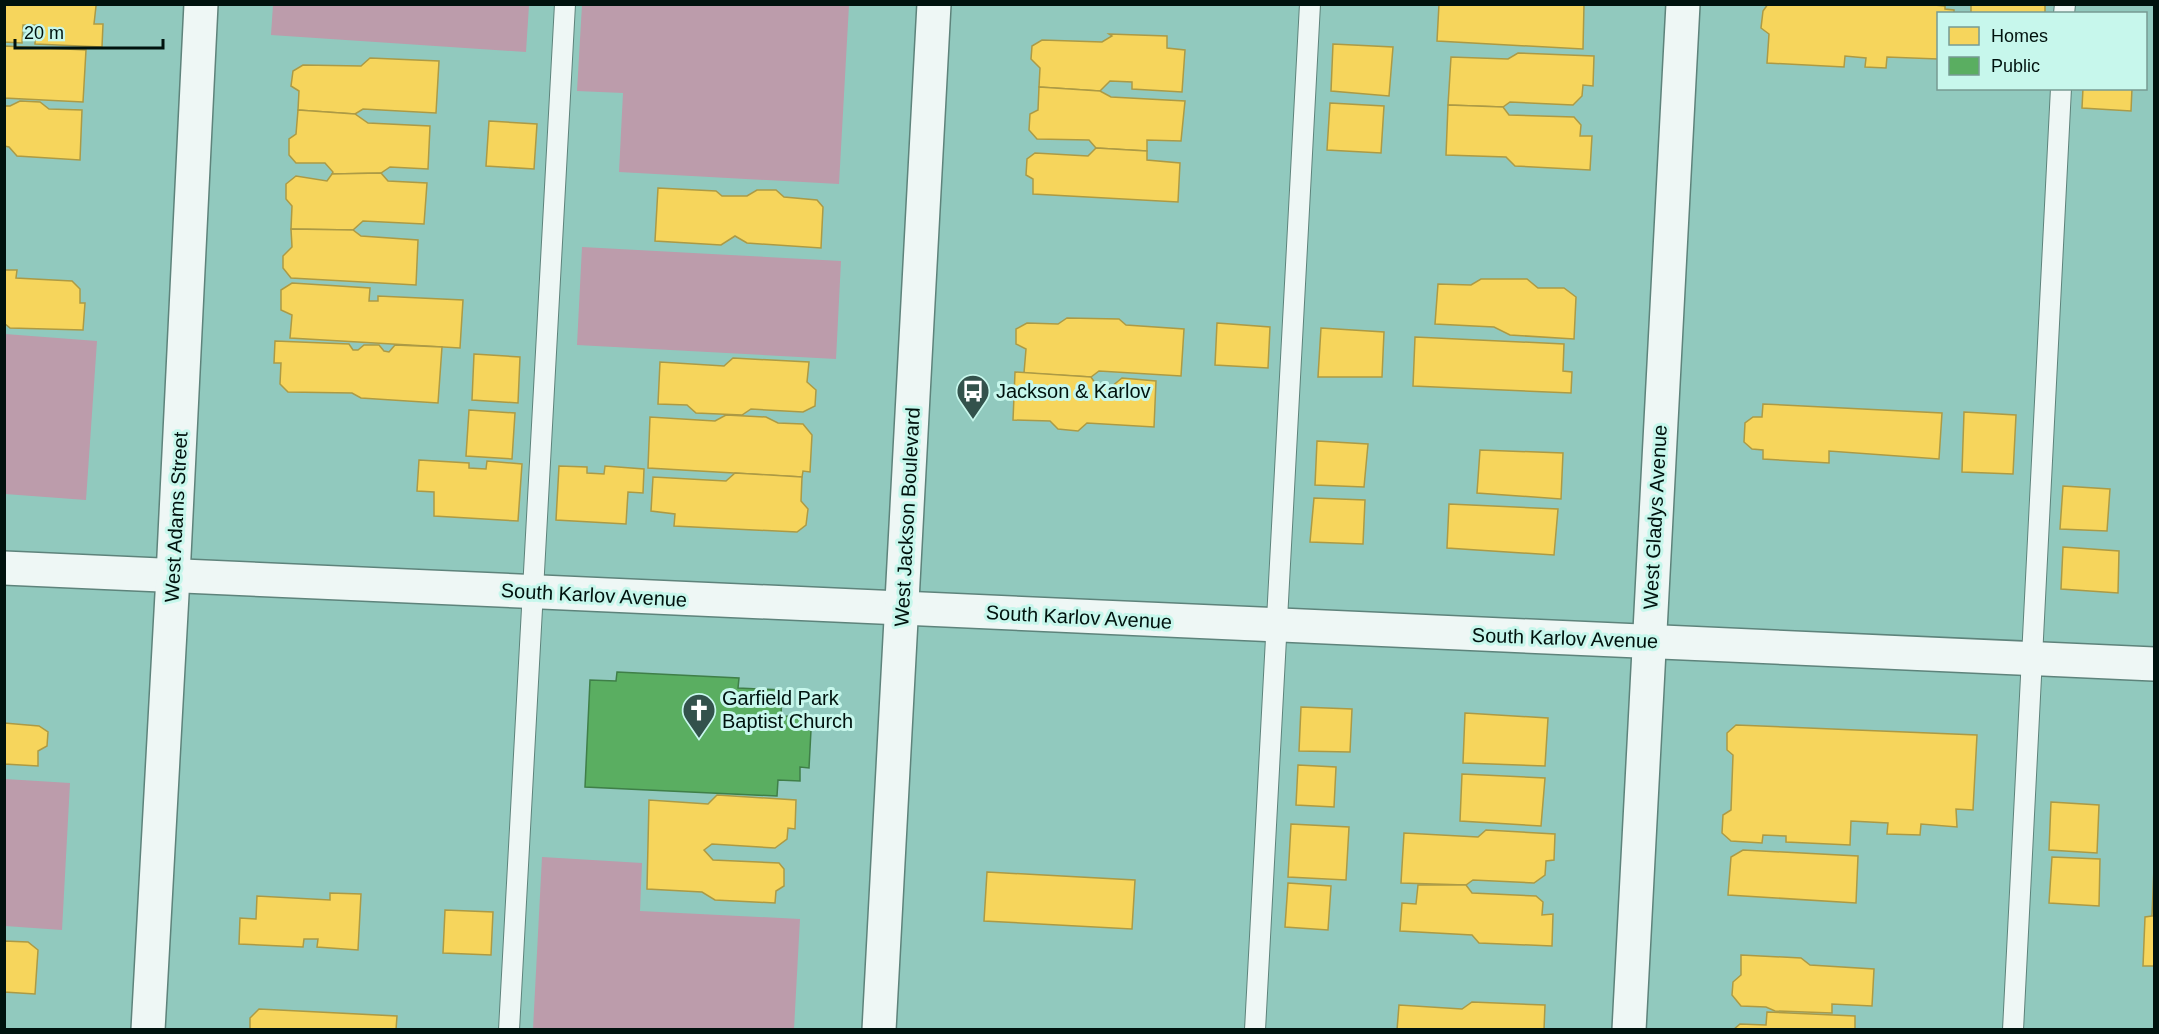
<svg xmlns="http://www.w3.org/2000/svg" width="2159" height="1034" viewBox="0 0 2159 1034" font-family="Helvetica,sans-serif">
	<rect width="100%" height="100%" fill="#91c9be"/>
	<g fill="#bc9cab">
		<polygon points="273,5 529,5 526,52 271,35"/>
		<polygon points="582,5 849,5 839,184 619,172 623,93 577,91"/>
		<polygon points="582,247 841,261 836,359 577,345"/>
		<polygon points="5,334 97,341 86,500 5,494"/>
		<polygon points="5,779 70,783 62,930 5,926"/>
		<polygon points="542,857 642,863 640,911 800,919 794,1029 533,1029"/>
	</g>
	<g fill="#f6d55c" stroke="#ac9a45" stroke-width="1.5">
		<polygon points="4,4 94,4 96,6 94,24 103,24 102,47 35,44 36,25 23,25 22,43 4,42"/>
		<polygon points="1439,4 1584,4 1583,49 1437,41"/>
		<polygon points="1768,4 1923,4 1945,6 1945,9 1954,10 1954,14 1938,14 1938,59 1887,57 1886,68 1865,67 1866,58 1845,56 1844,67 1767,63 1769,34 1761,28 1763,11"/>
		<rect x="1971" y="4" width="74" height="10"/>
		<polygon points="1109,34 1167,36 1167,48 1185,50 1182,92 1132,89 1132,82 1110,81 1100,91 1039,87 1040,68 1031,59 1032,46 1042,40 1102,42 1112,36"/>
		<polygon points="1333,44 1393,47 1389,96 1331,91"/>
		<polygon points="4,46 86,50 83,102 4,98"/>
		<polygon points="1518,53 1594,56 1593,86 1583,85 1582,96 1573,105 1510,102 1503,107 1448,105 1451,57 1508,59"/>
		<polygon points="370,58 439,61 436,113 363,109 355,114 298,110 299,91 291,86 293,71 303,65 361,66"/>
		<polygon points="1039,87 1100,91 1111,97 1185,101 1181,141 1147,140 1147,151 1096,148 1089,140 1037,139 1029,130 1030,114 1038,110"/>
		<polygon points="2083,88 2132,88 2131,111 2082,108"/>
		<polygon points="20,101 40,102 49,109 82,110 80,160 17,156 9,147 4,146 4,106 10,106"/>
		<polygon points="1330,103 1384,106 1381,153 1327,150"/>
		<polygon points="1448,105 1503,107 1509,115 1574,117 1581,125 1580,136 1592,136 1590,170 1515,166 1506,157 1446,155"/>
		<polygon points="298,110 355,114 368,123 430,126 428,169 390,167 381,173 332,174 333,172 325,163 296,163 289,155 289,139 296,134"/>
		<polygon points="489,121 537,124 534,169 486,166"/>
		<polygon points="1096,148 1147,151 1147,160 1180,163 1178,202 1033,194 1033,179 1026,175 1027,159 1035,153 1088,156"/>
		<polygon points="381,173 388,181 427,183 424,224 363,221 353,230 291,229 292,206 286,199 286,184 296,176 327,181 332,174"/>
		<polygon points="658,188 716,191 722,196 747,196 757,190 776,190 784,197 817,200 823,207 821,248 747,243 735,236 721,245 655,241"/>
		<polygon points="291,229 353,230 361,236 418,240 416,285 291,278 283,268 283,256 292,247"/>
		<polygon points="4,270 17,270 16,278 72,281 80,289 80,303 85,303 83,330 10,328 4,323"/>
		<polygon points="1481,279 1527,279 1538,288 1564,288 1576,297 1574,339 1510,335 1494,327 1435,324 1438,284 1471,285"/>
		<polygon points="292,283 370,288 369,301 378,301 378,296 463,300 460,348 290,338 292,315 281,310 281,290"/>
		<polygon points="1067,318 1119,319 1126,325 1184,329 1181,376 1099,371 1091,377 1024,373 1026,349 1016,344 1016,329 1027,323 1058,324"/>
		<polygon points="1217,323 1270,327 1268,368 1215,365"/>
		<polygon points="1321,328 1384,332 1382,377 1318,377"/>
		<polygon points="1415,337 1564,344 1563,371 1572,372 1571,393 1413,386"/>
		<polygon points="275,341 349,344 353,350 358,350 364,345 379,345 384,351 389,352 395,345 442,347 438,403 361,398 352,393 288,392 280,384 281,363 274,363"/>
		<polygon points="474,354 520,357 518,403 472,400"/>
		<polygon points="733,358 809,362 807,382 816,390 815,406 803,412 751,409 742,415 696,413 687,405 658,404 660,362 724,366"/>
		<polygon points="1015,372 1091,377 1097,386 1111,387 1122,378 1156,381 1154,427 1087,423 1078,431 1058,429 1050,421 1013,420"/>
		<polygon points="1763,404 1942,413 1939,459 1829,451 1829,463 1763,459 1763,450 1752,449 1744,442 1745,423 1753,417 1762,417"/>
		<polygon points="469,410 515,413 512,459 466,456"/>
		<polygon points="1964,412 2016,415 2013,474 1962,472"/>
		<polygon points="726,415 766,417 778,423 803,424 812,435 810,472 803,471 802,477 648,468 650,417 715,421"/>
		<polygon points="1317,441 1368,444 1364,487 1315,485"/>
		<polygon points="1480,450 1563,453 1561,499 1477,493"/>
		<polygon points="419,460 469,463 469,468 486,469 487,461 522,464 518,521 434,516 434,492 417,491"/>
		<polygon points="559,466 587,467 587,473 604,474 605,466 644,469 643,493 628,492 626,524 556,520"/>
		<polygon points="735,473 802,477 801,501 808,509 806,525 797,532 674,526 675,514 651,511 653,477 726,481"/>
		<polygon points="2063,486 2110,489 2107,531 2060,529"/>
		<polygon points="1314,498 1365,500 1363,544 1310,542"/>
		<polygon points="1449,504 1558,509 1554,555 1447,548"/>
		<polygon points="2063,547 2119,551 2118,593 2061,589"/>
		<polygon points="1301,707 1352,709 1350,752 1299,751"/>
		<polygon points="1465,713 1548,718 1545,766 1463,763"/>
		<polygon points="4,723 39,726 48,732 47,746 38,751 38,766 4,764"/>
		<polygon points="1736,725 1977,735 1973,810 1956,809 1957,827 1921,824 1920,835 1887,834 1888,823 1851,821 1850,845 1786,842 1786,836 1763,835 1762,843 1731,841 1722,833 1723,815 1731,810 1733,755 1727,750 1727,733"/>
		<polygon points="1298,765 1336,767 1334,807 1296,805"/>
		<polygon points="1462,774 1545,778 1541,826 1460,821"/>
		<polygon points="717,795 796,800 795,829 788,828 787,839 775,848 712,844 704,850 713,860 779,863 784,869 784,886 776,891 775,903 715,900 702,892 647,889 649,800 708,804"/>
		<polygon points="2051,802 2099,805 2097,853 2049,850"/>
		<polygon points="1291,824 1349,827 1346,880 1288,877"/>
		<polygon points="1486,830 1555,834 1554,860 1546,861 1545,875 1534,883 1473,880 1466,885 1401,883 1404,833 1478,837"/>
		<polygon points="1743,850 1858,856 1856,903 1728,895 1731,857"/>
		<polygon points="2052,857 2100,859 2099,906 2049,903"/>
		<polygon points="2154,867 2154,916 2152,916"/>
		<polygon points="987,872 1135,880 1132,929 984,921"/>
		<polygon points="1288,883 1331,886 1328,930 1285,927"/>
		<polygon points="1418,885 1466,885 1472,893 1536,896 1543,902 1542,915 1553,914 1552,946 1479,943 1472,935 1400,931 1402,903 1416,904"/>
		<polygon points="330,893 361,894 358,950 317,947 318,939 304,939 303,947 239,944 240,918 256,919 257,896 330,900"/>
		<polygon points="445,910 493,912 491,955 443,953"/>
		<polygon points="2152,916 2154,916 2154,966 2143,966 2145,917"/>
		<polygon points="4,941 28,942 38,950 35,994 4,992"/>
		<polygon points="1741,955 1801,958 1810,965 1874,969 1872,1006 1832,1004 1832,1013 1775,1011 1766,1007 1741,1006 1732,995 1733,982 1741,975"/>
		<polygon points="1472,1002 1545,1005 1544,1030 1397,1030 1399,1005 1462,1009"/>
		<polygon points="259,1009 397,1016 396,1030 250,1030 250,1018"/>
		<polygon points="1767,1012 1855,1016 1855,1030 1733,1030 1740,1024 1766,1025"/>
	</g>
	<polygon fill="#5aae61" stroke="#3f7f48" stroke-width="1.5" points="617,672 739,678 738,688 782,690 781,716 803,717 802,729 811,730 809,768 800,767 800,781 778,780 777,796 585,787 590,680 616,681"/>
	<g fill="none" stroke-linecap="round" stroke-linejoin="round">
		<defs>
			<g id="lane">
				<polyline points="2064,14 2065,4"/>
				<polyline points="509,1030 565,4"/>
				<polyline points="1255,1030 1310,4"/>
				<polyline points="2013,1030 2061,88"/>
			</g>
			<g id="street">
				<polyline points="4,568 2154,664"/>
				<polyline points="148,1030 173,576 201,4"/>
				<polyline points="1629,1030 1683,4"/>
			</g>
			<polyline id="secondary" points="879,1030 934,4"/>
		</defs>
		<use href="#lane" stroke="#5e837b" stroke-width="22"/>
		<use href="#street" stroke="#5e837b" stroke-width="36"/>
		<use href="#secondary" stroke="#5e837b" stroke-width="36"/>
		<use href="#lane" stroke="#eef7f5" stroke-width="20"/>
		<use href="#street" stroke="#eef7f5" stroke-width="33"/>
		<use href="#secondary" stroke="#eef7f5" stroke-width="33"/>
	</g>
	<defs>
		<symbol id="bus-pin" viewBox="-11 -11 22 30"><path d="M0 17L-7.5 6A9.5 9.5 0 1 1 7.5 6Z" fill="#33524c" stroke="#c7f7ec"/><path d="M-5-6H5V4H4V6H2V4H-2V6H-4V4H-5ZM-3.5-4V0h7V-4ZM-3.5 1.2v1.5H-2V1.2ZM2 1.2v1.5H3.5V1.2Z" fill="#fff"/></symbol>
		<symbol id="church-pin" viewBox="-11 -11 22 30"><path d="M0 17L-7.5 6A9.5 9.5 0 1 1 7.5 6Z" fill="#33524c" stroke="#c7f7ec"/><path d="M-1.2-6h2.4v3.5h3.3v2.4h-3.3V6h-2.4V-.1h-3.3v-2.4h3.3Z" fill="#fff"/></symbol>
	</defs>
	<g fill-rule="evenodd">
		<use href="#bus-pin" x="954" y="372" width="38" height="52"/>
		<use href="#church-pin" x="680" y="691" width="38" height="52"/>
	</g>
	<g text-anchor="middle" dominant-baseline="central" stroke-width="6" stroke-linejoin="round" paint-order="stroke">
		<g font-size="20" fill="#00120e" stroke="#c7f7ec" text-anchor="start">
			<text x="996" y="391">Jackson &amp; Karlov</text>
			<text x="722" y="698">Garfield Park<tspan x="722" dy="23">Baptist Church</tspan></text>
		</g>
		<g font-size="20" fill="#00120e" stroke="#c7f7ec">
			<text transform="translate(176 517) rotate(-87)">West Adams Street</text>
			<text transform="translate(907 517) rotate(-87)">West Jackson Boulevard</text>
			<text transform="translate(1655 517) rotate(-87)">West Gladys Avenue</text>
			<text transform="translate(594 595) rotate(3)">South Karlov Avenue</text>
			<text transform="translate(1079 617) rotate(3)">South Karlov Avenue</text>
			<text transform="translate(1565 638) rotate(2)">South Karlov Avenue</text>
		</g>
	</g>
	<rect width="2159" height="1034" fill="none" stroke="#00120e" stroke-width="12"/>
	<rect x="1937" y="12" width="210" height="78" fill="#c7f7ec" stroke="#779b93" stroke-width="1.5"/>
	<rect x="1949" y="27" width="30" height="18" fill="#f6d55c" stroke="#779b93" stroke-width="1.5"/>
	<text x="1991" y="42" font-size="18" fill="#00120e">Homes</text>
	<rect x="1949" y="57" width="30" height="18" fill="#5aae61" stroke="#779b93" stroke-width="1.5"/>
	<text x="1991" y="72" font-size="18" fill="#00120e">Public</text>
	<path d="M15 39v9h148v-9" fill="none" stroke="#00120e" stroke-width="3"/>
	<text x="24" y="39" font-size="18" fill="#00120e" stroke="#c7f7ec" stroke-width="4.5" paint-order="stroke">20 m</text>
</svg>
